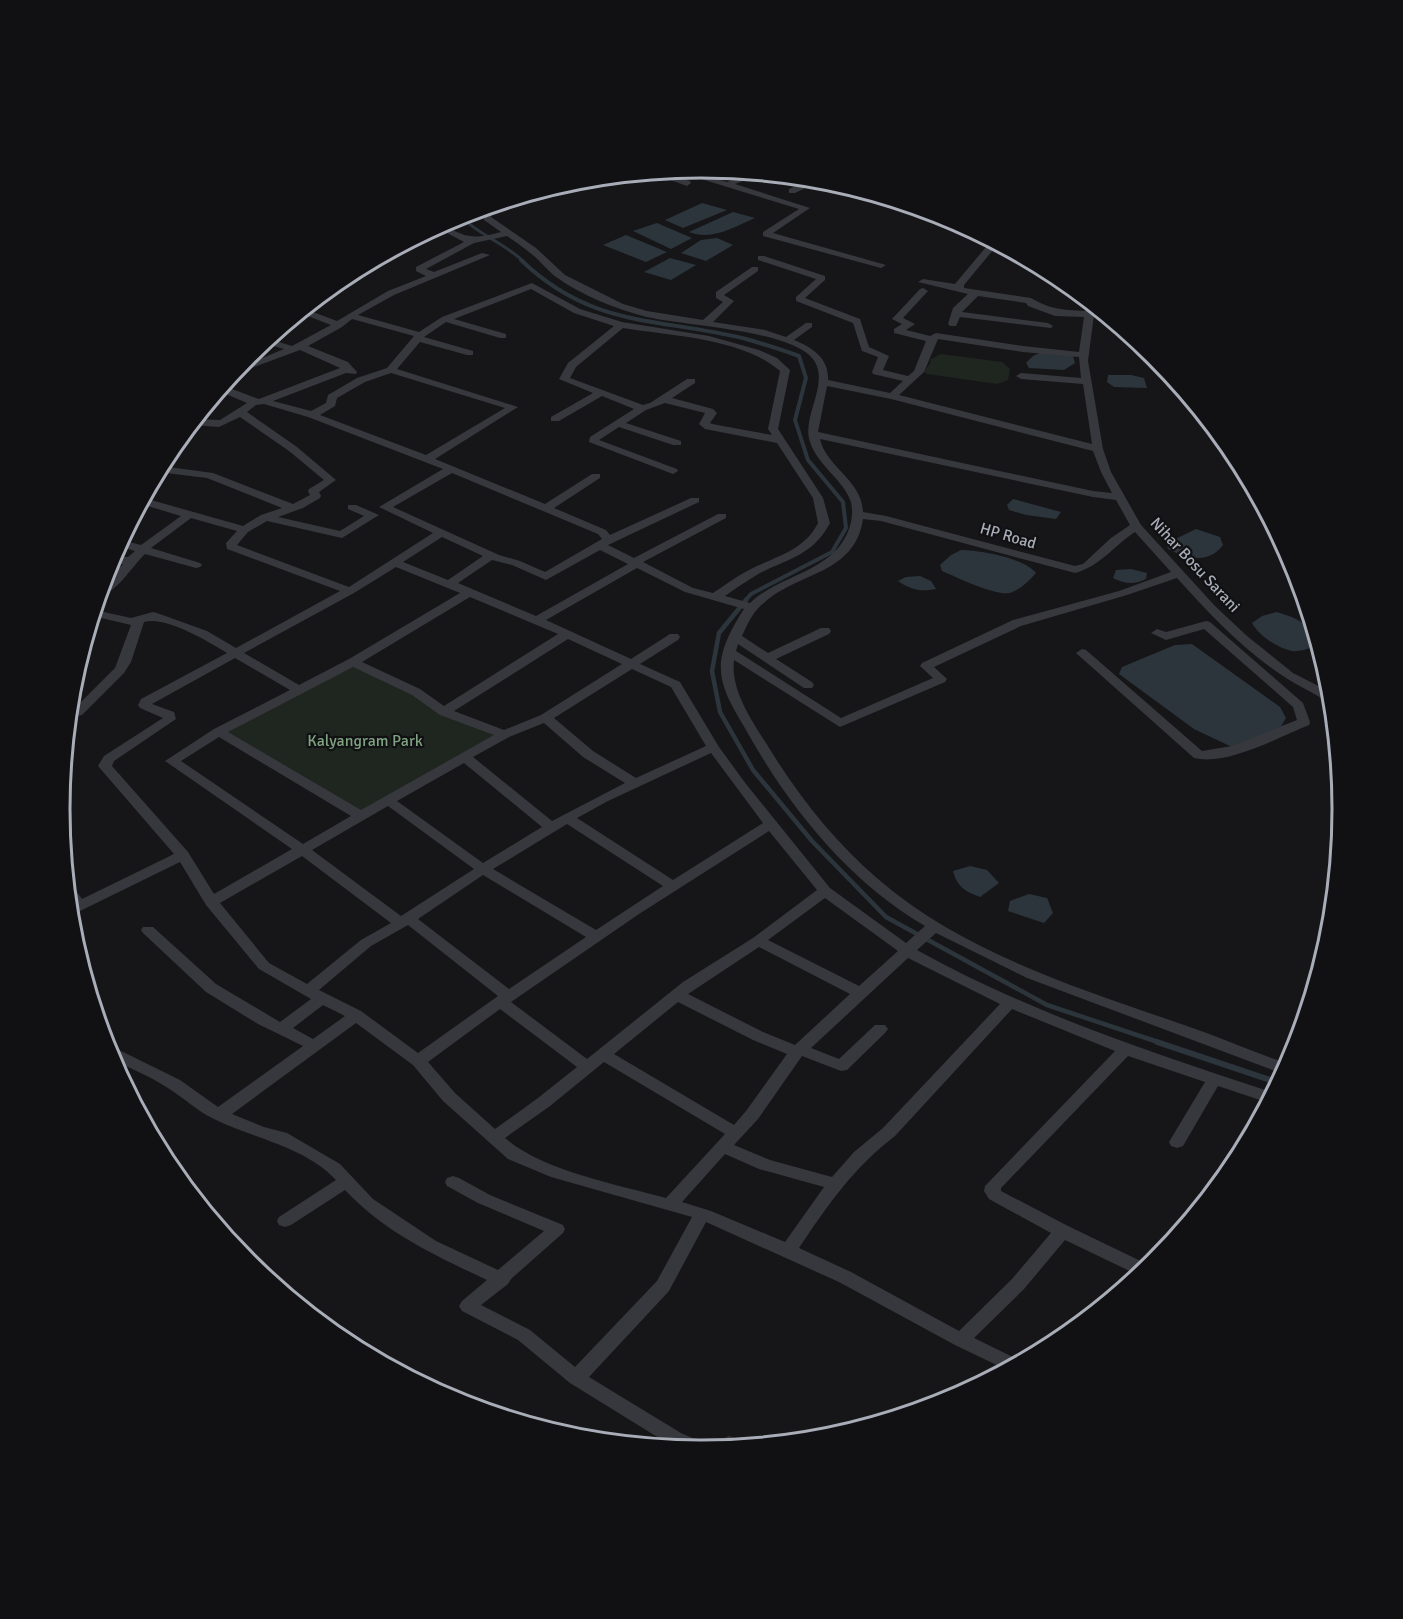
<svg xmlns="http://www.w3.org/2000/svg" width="1403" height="1619" viewBox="0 0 1403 1619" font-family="Signika,sans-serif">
	<rect width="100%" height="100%" fill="#161618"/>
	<g fill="#1e261f">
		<polygon points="941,354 1002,362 1010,369 1008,380 997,384 927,374 924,371 930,364 931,359"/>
		<polygon points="351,666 498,735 356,814 226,731"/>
	</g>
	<g fill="#2c353c">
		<polygon points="702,203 727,210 683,228 665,220"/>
		<path d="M733,212L755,218C734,227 712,241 689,232Z"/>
		<polygon points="657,223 692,238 671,249 633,231"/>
		<polygon points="626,235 667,252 646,262 603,245"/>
		<polygon points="717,238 733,245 706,261 681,253 701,240"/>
		<polygon points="670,258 696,265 671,280 644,272"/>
		<polygon points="1042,352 1073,356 1075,363 1064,370 1029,368 1026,363 1033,356"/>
		<polygon points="1108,375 1131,375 1144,378 1147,388 1114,387 1107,382"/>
		<polygon points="1013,499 1061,512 1056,519 1026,515 1009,510 1007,505"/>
		<path d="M1196,529L1220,537L1223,545C1209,564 1187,559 1168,549L1167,543Z"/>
		<path d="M961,550C980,550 1024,558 1036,573C1028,582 1021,589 1010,593C995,596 956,577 942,571L940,565L951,555Z"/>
		<path d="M1131,569L1147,573L1146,579C1134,585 1125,584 1113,578L1116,570Z"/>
		<path d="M920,576L931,581L936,589C921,592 911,590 898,581L906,577Z"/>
		<path d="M1277,612C1293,617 1308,622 1316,638L1311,648C1306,649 1298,652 1292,651C1278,648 1259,636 1252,623L1262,616Z"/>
		<polygon points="1192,644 1280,707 1286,718 1280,728 1234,748 1194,729 1119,674 1122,667 1175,645"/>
		<path d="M970,866L987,870L999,883L980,897C966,892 957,887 953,871Z"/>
		<polygon points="1029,894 1047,898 1053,913 1044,923 1008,911 1010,901"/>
	</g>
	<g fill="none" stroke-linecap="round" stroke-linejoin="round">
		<path stroke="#2c353c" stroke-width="3" d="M460,216C479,235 504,243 523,261"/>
		<path stroke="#2c353c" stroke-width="4" d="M521,260C593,329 658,317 746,339C764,344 782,350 799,356L806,378L795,420L808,460L843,502L846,528L832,552L751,594L745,601"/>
		<polyline stroke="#2c353c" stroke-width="4.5" points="746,600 719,633 712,671 720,712 753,770 812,841 886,917 1047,1005 1161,1043"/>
		<polyline stroke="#2c353c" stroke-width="6" points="1157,1042 1279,1083"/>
		<g fill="#37383d" fill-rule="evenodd">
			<polygon points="686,170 727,182 750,173 761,174 735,184 810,208 773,233 886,265 881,268 763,236 763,232 799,209 675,171"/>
			<polygon points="661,172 690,181 691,183 687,186 651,173"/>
			<path d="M600,178L492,214L491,217L536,248L565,275L623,304L647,311L703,320L723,302L716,298V292L752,267H758V271L724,295L734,301L713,322L765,330L786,337L806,323H812V327L794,340C813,348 829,358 828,380L890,393L903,381L873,374L872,372L878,357L862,351L853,323L796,301V297L816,279L758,260V256H764L825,276V280L805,298L860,319L869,347L889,356L883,370L908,376L914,371L926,341L894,333V329L902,324L892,319L920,289L923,288L928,291L903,318L915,324L906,330L930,336L936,333L1023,346L1079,352L1084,317L1055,316L1028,306L1026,303L978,296L962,312L1048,323L1053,326L1051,328L960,317L956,326H950L948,324L953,308L968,294L918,282L923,279L955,284L991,241L998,244L964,285V288L1031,298C1050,309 1061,310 1085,311L1088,301L1095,307L1088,361L1103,449L1111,472L1141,525L1215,606L1247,636L1293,673L1332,693V702C1323,700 1315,694 1307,690C1256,664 1215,620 1177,578L1127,595L1021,626L934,667L947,679L945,682L840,727L734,660C730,692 755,725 771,751C800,798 836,843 878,879C965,954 1081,989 1187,1026C1222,1038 1255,1053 1289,1064L1284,1074L1281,1073L1027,978L936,933L917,950C1030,1013 1151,1052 1274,1093L1269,1103L1218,1086L1183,1146L1177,1148L1171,1146L1169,1142L1205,1082L1128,1056L1001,1188V1191L1068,1226L1151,1266L1140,1276L1065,1240L1024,1289L974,1338L1021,1361L1007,1370L955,1345L839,1282L706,1222L669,1291L589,1377L681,1433L708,1445L710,1450C695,1452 681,1450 667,1443L570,1383L518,1340L462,1311L459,1306L462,1301L487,1280C436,1256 384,1232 345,1190L291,1225L285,1227L279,1225L277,1221L279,1217L336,1180C304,1146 254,1139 214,1119C197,1111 184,1098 168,1088C151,1077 130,1068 111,1059L106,1046L113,1047L180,1080L218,1107L303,1046L258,1024L206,992L143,933L141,930L143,927H153L216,984L280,1022L311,999L259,969L206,905L180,862L80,911C68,907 69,896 67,886L73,887L82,899L174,854L98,766L104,756L163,718L140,708L138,705L141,699L227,653C207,641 166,616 144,622L131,662L124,673L82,715L69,718L70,710L74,709L115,668L131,625L93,616L95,610L131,618L153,612L157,613L207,631L236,648L340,591L227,549L226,543L237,531L191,518L151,548L200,563L202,565L200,567L196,568L145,554C133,565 116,594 99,596L103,585L123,564L109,563L113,557H128L135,551L118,546L122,540L141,545L181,516L141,504L144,498L243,526L261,515L282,508L207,478L158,472L161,466L213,473L293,504L310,495L308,491L309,489L324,480L289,451L240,417L219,427L192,425L196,419L220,420L247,403L219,391L224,386L259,399L340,368L300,350L232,375L238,368L284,349L263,343L269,339L292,346L331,325L300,313L305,309L337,321L388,291L426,276L416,271V267L464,242L436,227L443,224C466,239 475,239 501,232L484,220L485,210L582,180ZM507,236C514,241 522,246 529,252C540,260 548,272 559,279C582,295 616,309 643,316C681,326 789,329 813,359C831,383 801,416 810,442C818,466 843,479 851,502C853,511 852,521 849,529C834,572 780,574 750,603L725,596C736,588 748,580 760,573C790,558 813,555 830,523L823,498L778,429L790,370L777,358L759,350L709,336L622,322L580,309L532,283L442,317L419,332L358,315L394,295L490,255L482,253L434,272L426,269L474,243ZM531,289L574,313L614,326L568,363L559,379L593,393L551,417V421H559L602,396L634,409L590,437L589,442L673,474L678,471L677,469L599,440L619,427L673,445H681V441L626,423L646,410L665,403L705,413L699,424L705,429L777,443L813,498L818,523C804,551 776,556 749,570C737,576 725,585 713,593L693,588L643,562L726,518V514H718L634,558L608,545L699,502V498H691L610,535L606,530L554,508L600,478V474H592L545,504L435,459L518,407L397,369L420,342L467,355H473V351L424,337L446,322L500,338H506V334L454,319ZM352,319L414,336L387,368L357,378L328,395L326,403L311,411L273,401L346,373L356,374L357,372L348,362L308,346L342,327ZM623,328C671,336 742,338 780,371L768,429L772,435L712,424L710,423L717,413L713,409L672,398L695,383V379H687L650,403L643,405L570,378L576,367ZM938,339L1023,352L1079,357L1081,378L1021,373L1016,376L1021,379L1083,384L1092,444L899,395L924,372ZM391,373L505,408L426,455L320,415L335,406L337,398L365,382ZM827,386L891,399L1093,451L1101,472L1112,493L1093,491L818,432ZM264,404L308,417L443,469L379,507L433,533L349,587L237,545L248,532L267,521L342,538L379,515L356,505H348V509L364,516L340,531L278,517L303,508L320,498L321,496L319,492L336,480L297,447L247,412L256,405ZM820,439L1093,497L1116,500L1130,525L1111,538L1083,564L1075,566L886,516L863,512C862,480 826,467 820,439ZM452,473L598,534L602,539L545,572L520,561L499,555L393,507ZM863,519L881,521L1075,573C1099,567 1115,545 1135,532L1171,572L1119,591L1013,620L922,663L920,666L933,678L841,718L736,651L738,644L804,688H812L814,685L812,682L776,659L829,634L831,631L829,628H821L768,653L742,636C748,623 753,611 765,602C799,572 855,574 863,519ZM442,537L483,556L448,580L403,562ZM600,550L628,564L536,616L458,583L492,560L512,565L546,580ZM396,567L460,593L349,659L299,685L244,653L354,593ZM637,568L685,592L744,609C733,626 719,650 721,671C722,692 736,712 746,730C789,807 848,881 925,926L906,943L830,888L746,784L719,747L680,682L640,664L678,640L680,637L678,634H670L631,659L546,620ZM470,597L558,634L444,706L420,689L362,662ZM568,639L622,664L541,715L504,730L454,711ZM235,658L290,690L214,729L165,761L292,849L214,894L188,852L112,766L114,761L176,719L174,712L152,704ZM353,667L412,695L440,715L494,735L361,810L228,732ZM632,669L671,687L706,746L636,778L593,751L554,718ZM544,723L583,757L625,783L552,821L473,757L509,737ZM219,737L351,816L303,844L181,761ZM711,753L763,823L673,880L577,818L608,801ZM464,763L542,827L483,863L397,801ZM388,806L474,869L401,916L312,850ZM567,824L663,886L596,930L493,869ZM769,831L817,890L753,938L683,982L587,1059L511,1002L639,914ZM302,856L391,923L361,940L307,984L269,963L220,903ZM483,875L586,937L509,989L418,919ZM825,898L898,951L859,986L768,940ZM408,925L498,996L418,1053L361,1011L319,990L371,946ZM759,947L850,994L795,1045L763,1032L688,994ZM908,958L1000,1004L883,1128L854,1152L832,1177L770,1160L734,1145L758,1119L802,1056L841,1071L847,1070L885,1033L888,1029L885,1025H875L839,1059L811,1048ZM678,1002L753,1040L787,1054L746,1111L734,1125L614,1054ZM323,1005L345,1016L313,1039L293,1028ZM500,1009L577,1067L538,1098L495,1129L455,1093L428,1062ZM1012,1009L1115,1051L985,1186L984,1191L989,1199L1051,1233L1012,1279L959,1331L851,1272L799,1248C827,1206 854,1167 895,1136ZM356,1023L413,1065L443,1101L508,1159L551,1177L692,1217L657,1281L575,1367L530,1330L481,1305L508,1284L511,1279L563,1233L565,1229L563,1225L490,1195L459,1178L453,1176L447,1178L445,1182L447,1186L478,1203L544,1231L498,1270L436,1241L373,1199L340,1164L287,1133L264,1127L232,1114ZM604,1062L725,1134L666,1198C616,1184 543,1171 505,1138L550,1106ZM725,1154L759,1169L824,1187L785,1242L711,1211L682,1202Z"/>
			<polygon points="803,178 839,184 829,188 816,183 795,193 789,193 789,189 807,181"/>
			<path d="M1206,621L1210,622L1303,703L1310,722L1309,725C1279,737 1227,766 1194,758L1076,653L1082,649L1086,650L1202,751L1232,746L1297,720L1293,707L1204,629L1166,640L1151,633L1157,629L1166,632Z"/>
			<polygon points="729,1436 746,1442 748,1446 710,1450 712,1444"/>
		</g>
	</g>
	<g text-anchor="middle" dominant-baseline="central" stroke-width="4.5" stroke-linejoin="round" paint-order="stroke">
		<g font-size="16" fill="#a8adb8" stroke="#111113">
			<text transform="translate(1008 536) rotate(16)">HP Road</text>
			<text transform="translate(1195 565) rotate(47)">Nihar Bosu Sarani</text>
		</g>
		<g font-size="16" fill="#7fa381" stroke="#111113">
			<text x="365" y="741">Kalyangram Park</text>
		</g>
	</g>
	<path d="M0 0H1403V1619H0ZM70 809a631 631 0 1 1 1262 0a631 631 0 1 1-1262 0Z" fill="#111113" fill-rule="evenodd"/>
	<path fill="none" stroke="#a8adb8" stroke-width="3" d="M70 809a631 631 0 1 1 1262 0a631 631 0 1 1-1262 0Z"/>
</svg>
